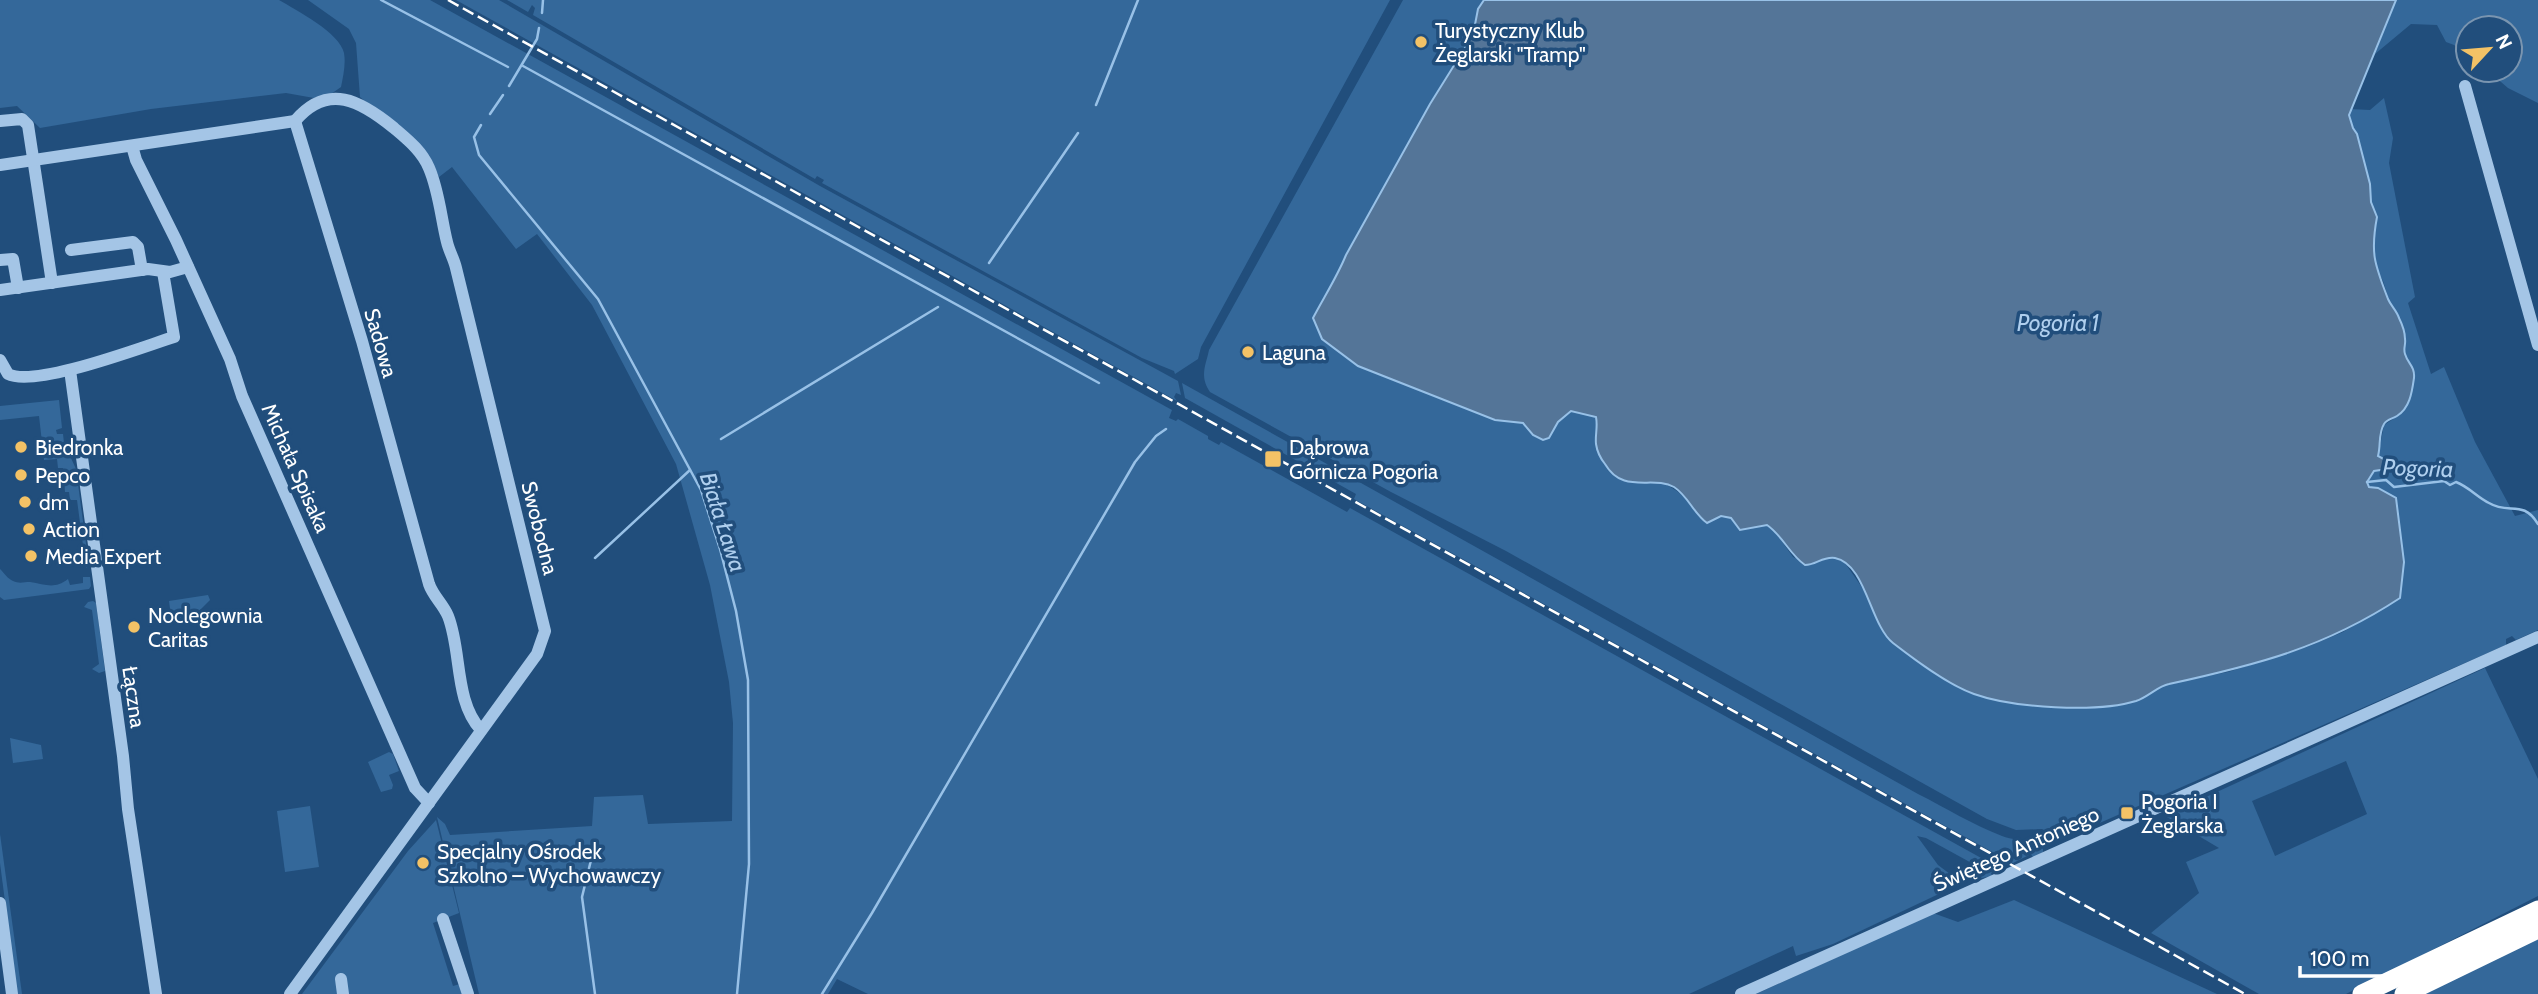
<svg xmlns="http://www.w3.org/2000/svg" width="2538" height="994" viewBox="0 0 2538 994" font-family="Cabin,sans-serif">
	<rect width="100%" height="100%" fill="#214e7c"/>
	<g fill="#34689a" fill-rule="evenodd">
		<path d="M0,0H279C296,10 340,33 344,53C346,64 343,77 341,87L331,94L314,98L286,93L151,109L40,128L17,106L0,108Z"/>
		<polygon points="308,0 430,0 1172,410 1169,418 1176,421 1178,419 1208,436 1208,439 1219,445 1221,442 1347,512 1350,508 2001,869 1991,873 1992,876 1982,878 1974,873 1977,866 1926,838 1917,836 1938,865 1962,883 1833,944 1796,956 1793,946 1689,994 868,994 837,979 828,994 479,994 437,817 445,824 450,835 592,826 594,797 643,795 648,824 732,821 733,723 729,682 710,585 676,464 592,305 537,234 516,249 452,167 439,177 429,155 360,97 356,43 349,29"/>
		<polygon points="456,0 499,0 820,186 1178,381 1181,395 1176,393 1174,397 1177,401"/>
		<polygon points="507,0 1390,0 1201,347 1198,359 1175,374 1174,371 1142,358 822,183 824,180 817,176 815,179 533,15 535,8 532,5 528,12"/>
		<path d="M1403,0H1484L1478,9L1473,35L1430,104L1346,255L1335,281L1326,294L1432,394L1495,419L1523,423L1526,426L1558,422L1571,411L1596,417L1598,425L1596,444L1608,471C1650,480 1676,477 1700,518L1731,517L1740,530L1766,525L1773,529L1793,557L1811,565L1826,558L1838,559L1845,563L1866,593L1876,618L2001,701L2067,707L2109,706L2136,701L2166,684L2228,672L2307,647L2343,632L2400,598L2404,562L2367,482L2374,471L2387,469L2390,463L2378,456L2384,425L2401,414L2409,401L2415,375L2403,350L2405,346L2398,315L2389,300L2383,281L2375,266L2373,230L2377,217L2371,203L2370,184L2357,134C2352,126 2349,119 2350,109L2370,110L2384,98L2393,138L2389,163L2415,297L2408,303L2431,374L2444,367L2475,442L2515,516L2538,510V630L2516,640L2512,636L2506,639V645L2063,839L2042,829L2016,830L1987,819L1506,551L1391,492L1210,392C1199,376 1206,365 1209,350Z"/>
		<polygon points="2396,0 2538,0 2538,103 2508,88 2487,70 2510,70 2510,28 2468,28 2468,54 2454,45 2446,42 2437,25 2411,24 2375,54"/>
		<path d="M1182,383L1918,794C1946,808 1973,825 2002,836C2014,841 2034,840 2043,847V852L2033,858L2031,854L2013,863L1996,854L1354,499L1356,494L1185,398Z"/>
		<polygon points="59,400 62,428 56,430 57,434 63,434 64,443 76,469 89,566 86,568 77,500 70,500 69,492 65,492 63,468 58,468 57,459 44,460 39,416 0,420 0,406"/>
		<path d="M0,569C4,573 8,579 13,581C19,584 24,582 30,582C45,584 54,590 68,579L70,585L83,583V577H90L91,586L89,589L4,600L0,597Z"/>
		<polygon points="208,595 210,600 186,624 177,622 170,609 169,601"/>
		<polygon points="93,601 96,603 105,671 99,673 92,669 99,664 92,610 84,607 88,602"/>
		<path d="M2485,668L2538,779V896L2346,994H2259L2151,933L2199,893L2186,862L2219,848L2165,816ZM2346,761L2367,814L2275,856L2252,801Z"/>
		<polygon points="10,738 41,745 43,759 13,763"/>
		<polygon points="389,752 393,754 399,771 389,775 393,785 392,789 381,792 368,762"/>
		<polygon points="310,806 319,867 285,872 277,811"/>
		<polygon points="436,820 459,913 433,923 453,986 460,984 463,994 302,994 408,851"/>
		<polygon points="0,834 22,994 17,994 0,863"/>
		<polygon points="2014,900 2217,994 1756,994 1933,913 1958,922"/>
		<polygon points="2538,938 2538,994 2423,994"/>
	</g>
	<path fill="#547598" stroke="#98c1e7" stroke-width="2" d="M1484,0H2396L2349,115L2353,128L2357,134L2370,184L2371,202L2377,217C2370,254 2375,265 2388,299C2391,306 2397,311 2399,318C2402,324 2405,332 2405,339C2406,345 2403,348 2405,354C2408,364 2415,366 2414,378C2412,392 2410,408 2397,416C2392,419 2387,419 2384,424C2378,434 2381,445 2378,456L2391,463L2387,469L2374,471L2367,482L2369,487L2378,488L2396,498L2404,562L2400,598C2324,648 2256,665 2169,684C2158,686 2148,697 2136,701C2097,713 2013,708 1974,694C1948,685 1915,660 1893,643C1870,625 1866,564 1835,558C1823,556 1816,565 1805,565C1789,554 1783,536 1767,525L1740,530L1731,518L1721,516L1707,523C1694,514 1688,496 1674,487C1653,475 1623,495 1605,464C1601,459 1597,451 1596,444C1595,435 1598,427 1596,417L1571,411L1558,422L1549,438L1543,440L1533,435L1523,423L1495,420L1358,366L1322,339L1313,318C1324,297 1337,277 1346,255L1430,104L1473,35L1478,9Z"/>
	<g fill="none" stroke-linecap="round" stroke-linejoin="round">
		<g stroke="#98c1e7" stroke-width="2.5">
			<polyline points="381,0 508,67"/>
			<polyline points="542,13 543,0"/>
			<polyline points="523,66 1099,383"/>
			<polyline points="509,86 537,39 539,28"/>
			<polyline points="1096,105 1138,0"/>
			<polyline points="490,114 503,95"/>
			<polyline points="481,125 474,137 479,155 598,299 701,490 720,549 736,611 748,680 749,864 737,994"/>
			<polyline points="989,263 1078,133"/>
			<polyline points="721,439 938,307"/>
			<path d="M2367,482L2386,480L2394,487L2444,481L2450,485L2456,482C2469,487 2477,497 2489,503C2509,515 2523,499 2538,524"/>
			<polyline points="595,558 690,470"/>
			<polyline points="592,856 582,897 595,994"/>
			<polyline points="822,994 872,913 1135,462 1156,436 1166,429"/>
		</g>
		<g stroke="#a4c5e6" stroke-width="12">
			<polyline points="2465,86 2538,345"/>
			<polyline points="0,121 22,119 28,125 52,283"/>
			<path d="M295,121L362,341L429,584C433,596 443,604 448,616C462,651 454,701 481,730"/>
			<polyline points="132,146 136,160 176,240 230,359 242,396 415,788 429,803"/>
			<polyline points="0,165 295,121"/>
			<polyline points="71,250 133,242 138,247 142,270"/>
			<polyline points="0,260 13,259 18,288"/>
			<polyline points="0,290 148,269 170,272 188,267"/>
			<path d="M0,360L8,374C35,388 142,347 174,337L163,272"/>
			<polyline points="70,370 123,756 128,809 156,994"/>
			<polyline points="0,903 12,994"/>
			<polyline points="443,919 468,994"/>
			<polyline points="341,979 343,994"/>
			<path d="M290,994L537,654L545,631L456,268C454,259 449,251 447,242C441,218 439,191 429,168C422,151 408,140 394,128C361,101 328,82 295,121"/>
			<polyline points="1741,994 2538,637"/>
		</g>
		<g stroke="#fff" stroke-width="19">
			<polyline points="2362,994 2538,910"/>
			<polyline points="2404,994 2538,929"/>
		</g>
		<polyline stroke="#fff" stroke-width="2.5" stroke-dasharray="12 5" stroke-linecap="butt" points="448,0 2245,994"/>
	</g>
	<g fill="#f3c266" stroke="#214e7c" stroke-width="2.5">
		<circle cx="1421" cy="42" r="7"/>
		<circle cx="1248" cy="352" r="7"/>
		<circle cx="21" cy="447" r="7"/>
		<rect x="1264" y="450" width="18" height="18" rx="3.5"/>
		<circle cx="21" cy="475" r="7"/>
		<circle cx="25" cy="502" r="7"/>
		<circle cx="29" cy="529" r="7"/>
		<circle cx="31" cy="556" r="7"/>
		<circle cx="134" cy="627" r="7"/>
		<rect x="2120" y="806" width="14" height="14" rx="3.5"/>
		<circle cx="423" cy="863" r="7"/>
	</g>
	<g text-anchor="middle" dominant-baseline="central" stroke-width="7" stroke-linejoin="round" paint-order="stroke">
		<g font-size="21" fill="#fff" stroke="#214e7c" text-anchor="start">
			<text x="1435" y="30">Turystyczny Klub<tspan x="1435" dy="24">Żeglarski "Tramp"</tspan></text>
			<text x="1262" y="352">Laguna</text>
			<text x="35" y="447">Biedronka</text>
			<text x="1289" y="447">Dąbrowa<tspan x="1289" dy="24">Górnicza Pogoria</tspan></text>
			<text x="35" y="475">Pepco</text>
			<text x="39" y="502">dm</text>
			<text x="43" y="529">Action</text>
			<text x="45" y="556">Media Expert</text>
			<text x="148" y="615">Noclegownia<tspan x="148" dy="24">Caritas</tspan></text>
			<text x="2141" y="801">Pogoria I<tspan x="2141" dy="24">Żeglarska</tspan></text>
			<text x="437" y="851">Specjalny Ośrodek<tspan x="437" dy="24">Szkolno – Wychowawczy</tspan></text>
		</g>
		<g font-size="21" fill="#fff" stroke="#214e7c">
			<text transform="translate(381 343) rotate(74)">Sadowa</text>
			<text transform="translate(296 468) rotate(66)">Michała Spisaka</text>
			<text transform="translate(540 528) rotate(76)">Swobodna</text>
			<text transform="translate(134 697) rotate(82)">Łączna</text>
			<text transform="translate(2016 849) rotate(-24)">Świętego Antoniego</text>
		</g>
		<g font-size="23" font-style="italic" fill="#afcfee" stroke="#214e7c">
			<text x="2058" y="323">Pogoria 1</text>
			<text transform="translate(2418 468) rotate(2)">Pogoria</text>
			<text transform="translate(723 522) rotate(72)">Biała Ława</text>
		</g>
	</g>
	<g transform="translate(2489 49) rotate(64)"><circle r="33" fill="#214e7c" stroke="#7a95b0" stroke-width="2"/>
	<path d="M0-5L12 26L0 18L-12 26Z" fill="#f3c266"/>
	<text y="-10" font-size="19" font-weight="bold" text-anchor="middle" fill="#ffffff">N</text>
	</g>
	<path d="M2300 966v10h138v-10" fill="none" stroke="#ffffff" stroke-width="3.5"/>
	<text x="2310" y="966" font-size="21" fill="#ffffff" stroke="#214e7c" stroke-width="5" paint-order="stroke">100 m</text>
</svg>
